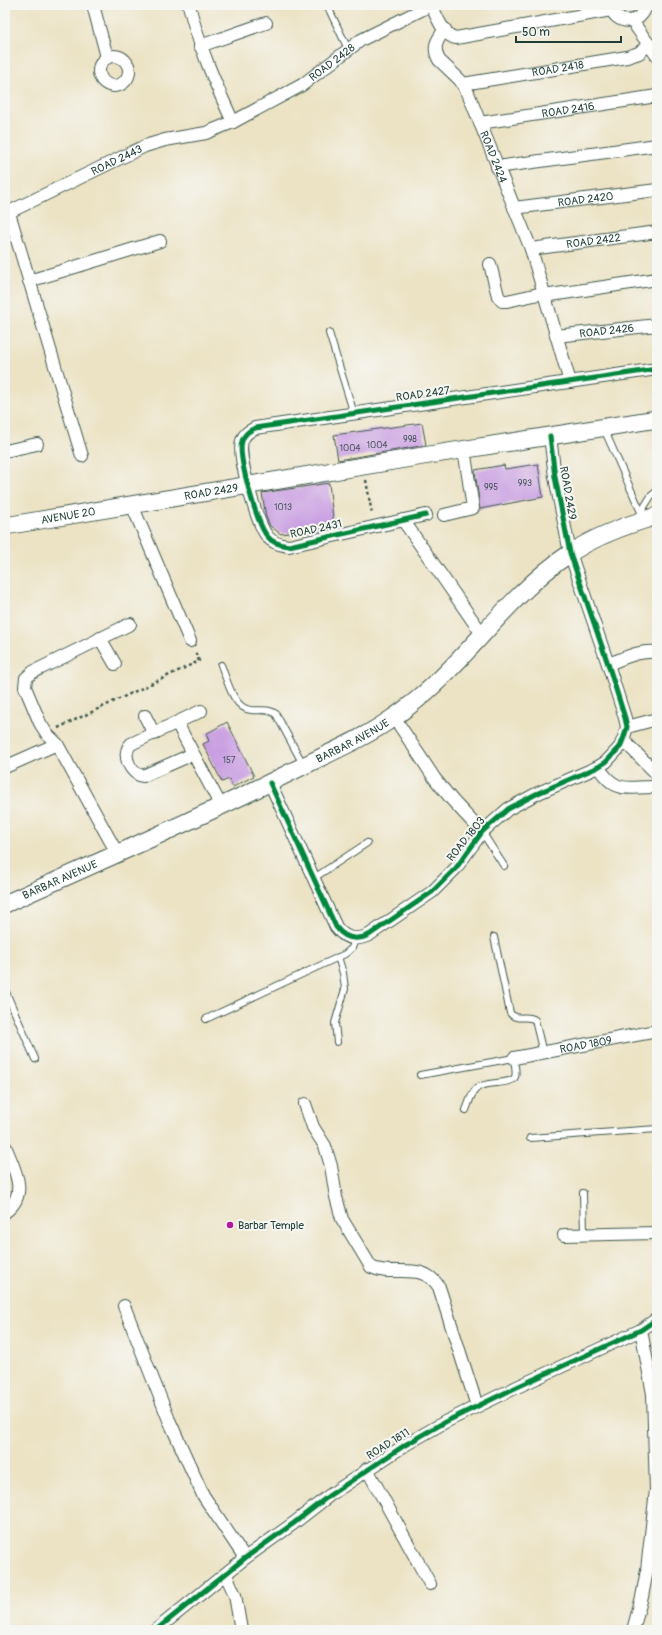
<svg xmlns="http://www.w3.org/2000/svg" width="662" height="1635" viewBox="0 0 662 1635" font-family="Pangolin,sans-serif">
	<rect width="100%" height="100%" fill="#f6f6f2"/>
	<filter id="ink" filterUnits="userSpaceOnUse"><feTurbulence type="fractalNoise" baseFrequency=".025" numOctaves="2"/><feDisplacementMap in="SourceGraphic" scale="8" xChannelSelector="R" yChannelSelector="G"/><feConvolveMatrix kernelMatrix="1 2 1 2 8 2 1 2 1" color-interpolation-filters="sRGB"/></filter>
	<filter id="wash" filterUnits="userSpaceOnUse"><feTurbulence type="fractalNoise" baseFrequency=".012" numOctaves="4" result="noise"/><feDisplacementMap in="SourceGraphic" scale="16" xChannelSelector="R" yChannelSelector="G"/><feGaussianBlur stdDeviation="0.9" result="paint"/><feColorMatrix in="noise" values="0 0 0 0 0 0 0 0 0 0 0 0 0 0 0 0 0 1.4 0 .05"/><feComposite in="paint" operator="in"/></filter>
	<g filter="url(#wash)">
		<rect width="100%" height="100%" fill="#ece3c5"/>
		<g id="blocks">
			<g fill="#c89ce1">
				<polygon points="422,423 426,445 338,460 334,435"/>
				<polygon points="538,464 543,497 480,509 475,470 504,465 505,469"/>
				<polygon points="329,483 334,527 281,534 270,526 266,517 262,493"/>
				<polygon points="227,722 254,776 233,787 229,779 222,782 203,744 209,741 206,734"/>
			</g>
		</g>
	</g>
	<g filter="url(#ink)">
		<use href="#blocks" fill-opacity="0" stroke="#3e564a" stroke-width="1"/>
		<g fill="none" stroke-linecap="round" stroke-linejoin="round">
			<defs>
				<g id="lane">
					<polyline points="327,5 348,49"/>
					<polyline points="329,333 354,414"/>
					<polyline points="604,429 644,519"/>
					<polyline points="641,512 651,496 657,491"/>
					<path d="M221,665C227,679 233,709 251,710C260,711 268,708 276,714L303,764"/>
					<polyline points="482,832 504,866"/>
					<polyline points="314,878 367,843"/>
					<path d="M494,937L510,1013C517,1022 527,1014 535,1020L543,1053"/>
					<polyline points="5,990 35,1059"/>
					<polyline points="206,1019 345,954 352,948 355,939"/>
					<polyline points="337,1042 335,1023 345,989 343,973 338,957"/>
					<path d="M420,1075L514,1058C514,1063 517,1072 515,1077C511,1085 485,1081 477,1088C471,1093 469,1103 466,1110"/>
					<polyline points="530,1138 657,1129"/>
					<polyline points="583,1193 584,1234"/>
				</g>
				<g id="street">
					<polyline points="93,5 107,57"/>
					<path d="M189,5C199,47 215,83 233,122"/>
					<path d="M431,5C437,16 443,36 456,38L611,10"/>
					<path d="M610,5C614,26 642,26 646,5"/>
					<polyline points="632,21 657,56"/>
					<path id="s1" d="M445,29C437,40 432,47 439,60L460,80L468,93L531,249L570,382"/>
					<polyline points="200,46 266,23"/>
					<circle cx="114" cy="71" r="15"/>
					<path id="s2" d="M463,84L627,57L639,53L649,44"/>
					<path id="s3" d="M480,123L657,96"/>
					<polyline points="497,167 657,145"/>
					<path id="s4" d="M514,208L657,190"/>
					<polyline points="9,213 82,456"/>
					<path id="s5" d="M5,214L145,146L165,140L206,133L233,122L302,85L361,40L431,5"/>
					<path id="s6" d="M531,249L657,232"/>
					<polyline points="490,264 498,296 502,301 507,301 543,293"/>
					<polyline points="29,281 160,241"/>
					<polyline points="544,296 657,279"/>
					<path id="s7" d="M556,336L657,325"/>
					<polyline points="5,451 37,444"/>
					<polyline points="132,505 190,641"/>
					<path d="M426,515L289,546C280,545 272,543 267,536C257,523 237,456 242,441C244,434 249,431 255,428L657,369"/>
					<polyline points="444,515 473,508 464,449"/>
					<polyline points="403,520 482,634"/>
					<polyline points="100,638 115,664"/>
					<path d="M608,664C625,658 639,650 657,652"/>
					<polyline points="145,716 154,734"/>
					<polyline points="394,717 435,779 453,801 482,832"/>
					<polyline points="177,723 221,806"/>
					<polyline points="627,727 657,719"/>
					<polyline points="623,740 657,774"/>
					<path d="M193,754L143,776C130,774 121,754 131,744L201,711"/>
					<polyline points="5,767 57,744"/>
					<path d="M598,767C618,796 627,786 657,787"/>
					<path d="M270,783L336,927C345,939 356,941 369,935L432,892L456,868L482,832L508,809L536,794L598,767L606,762L620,747L624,737L627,727L625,718L608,664L570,553L555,477L550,436"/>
					<polyline points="117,853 57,744 47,734 40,723 25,687 26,678 33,672 130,624"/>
					<path id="s8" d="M514,1058L657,1031"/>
					<path d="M305,1104L313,1127L325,1146L331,1166L336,1197L342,1219L371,1267C393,1278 422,1260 439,1287L477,1406"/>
					<path d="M5,1146C14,1169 30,1194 5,1212"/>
					<polyline points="564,1235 657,1233"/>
					<polyline points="124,1306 169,1420 203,1495 245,1558"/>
					<polyline points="367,1469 430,1584"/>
					<polyline points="226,1575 235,1595 241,1630"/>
					<polyline points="156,1630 245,1558 294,1523 330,1495 405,1445 445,1422 517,1387 641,1330 657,1319"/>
					<polyline points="633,1630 642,1597 647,1570 656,1490 653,1394 641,1330"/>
				</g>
				<g id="secondary">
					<path id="s9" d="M5,526L423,456L657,419"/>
					<path id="s10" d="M5,904C100,861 196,820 289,773C324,755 362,740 394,717C461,672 502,599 569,554C595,536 626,525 657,516"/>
				</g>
			</defs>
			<use href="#lane" stroke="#3e564a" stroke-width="8"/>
			<use href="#street" stroke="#3e564a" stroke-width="14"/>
			<use href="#secondary" stroke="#3e564a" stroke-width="19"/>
			<g stroke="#3e564a" stroke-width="2.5" stroke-dasharray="3 3" stroke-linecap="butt">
				<polyline points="366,480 372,514"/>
				<polyline points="58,728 199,661 195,652"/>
			</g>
			<use href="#lane" stroke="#fff" stroke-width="6"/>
			<use href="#street" stroke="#fff" stroke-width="12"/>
			<use href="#secondary" stroke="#fff" stroke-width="17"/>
			<defs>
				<g id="cycleway">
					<path d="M426,515L289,546C280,545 272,543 267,536C257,523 237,456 242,441C244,434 249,431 255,428L657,369"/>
					<path d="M270,783L336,927C345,939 356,941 369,935L432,892L456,868L482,832L508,809L536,794L598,767L606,762L620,747L624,737L627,727L625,718L608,664L570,553L555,477L550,436"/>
					<polyline points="156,1630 245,1558 294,1523 330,1495 405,1445 445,1422 517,1387 641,1330 657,1319"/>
				</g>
			</defs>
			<use href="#cycleway" stroke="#f6f6f2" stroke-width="8"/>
			<use href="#cycleway" stroke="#00873e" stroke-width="5"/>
		</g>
	</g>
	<circle fill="#b5179e" stroke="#f6f6f2" stroke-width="1.5" cx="230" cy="1225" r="4"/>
	<g text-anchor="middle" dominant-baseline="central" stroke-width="4" stroke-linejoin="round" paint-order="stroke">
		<g font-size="9" fill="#49555f">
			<text x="410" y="439">998</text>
			<text x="377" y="445">1004</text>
			<text x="350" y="448">1004</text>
			<text x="525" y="483">993</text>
			<text x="491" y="487">995</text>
			<text x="283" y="507">1013</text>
			<text x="229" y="760">157</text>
		</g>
		<g font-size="11" fill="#1f3d34" stroke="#f6f6f2">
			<text stroke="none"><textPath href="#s5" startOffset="363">ROAD 2428</textPath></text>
			<text stroke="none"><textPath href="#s2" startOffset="96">ROAD 2418</textPath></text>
			<text stroke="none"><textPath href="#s3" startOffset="89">ROAD 2416</textPath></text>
			<text stroke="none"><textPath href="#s1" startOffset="147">ROAD 2424</textPath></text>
			<text stroke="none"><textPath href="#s5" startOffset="124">ROAD 2443</textPath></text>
			<text stroke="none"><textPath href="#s4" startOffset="72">ROAD 2420</textPath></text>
			<text stroke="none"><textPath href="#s6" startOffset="63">ROAD 2422</textPath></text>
			<text stroke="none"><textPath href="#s7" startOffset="51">ROAD 2426</textPath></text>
			<text transform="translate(423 394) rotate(-8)">ROAD 2427</text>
			<text stroke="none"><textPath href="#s9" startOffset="209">ROAD 2429</textPath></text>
			<text transform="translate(568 493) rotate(80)">ROAD 2429</text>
			<text stroke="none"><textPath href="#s9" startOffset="64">AVENUE 20</textPath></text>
			<text transform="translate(316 529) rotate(-12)">ROAD 2431</text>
			<text stroke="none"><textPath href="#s10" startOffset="384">BARBAR AVENUE</textPath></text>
			<text transform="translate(466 839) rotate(-51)">ROAD 1803</text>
			<text stroke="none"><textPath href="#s10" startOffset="60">BARBAR AVENUE</textPath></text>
			<text stroke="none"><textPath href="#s8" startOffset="73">ROAD 1809</textPath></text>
			<text transform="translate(388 1444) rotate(-32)">ROAD 1811</text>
		</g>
		<g font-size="11" fill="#1f3d34" stroke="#f6f6f2" text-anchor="start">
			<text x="238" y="1225">Barbar Temple</text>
		</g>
	</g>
	<rect width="662" height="1635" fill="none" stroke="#f6f6f2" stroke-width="20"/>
	<path d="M516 36v6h105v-6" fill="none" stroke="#1f3d34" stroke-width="2"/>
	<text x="522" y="36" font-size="12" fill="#1f3d34" stroke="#f6f6f2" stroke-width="3" paint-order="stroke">50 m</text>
</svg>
